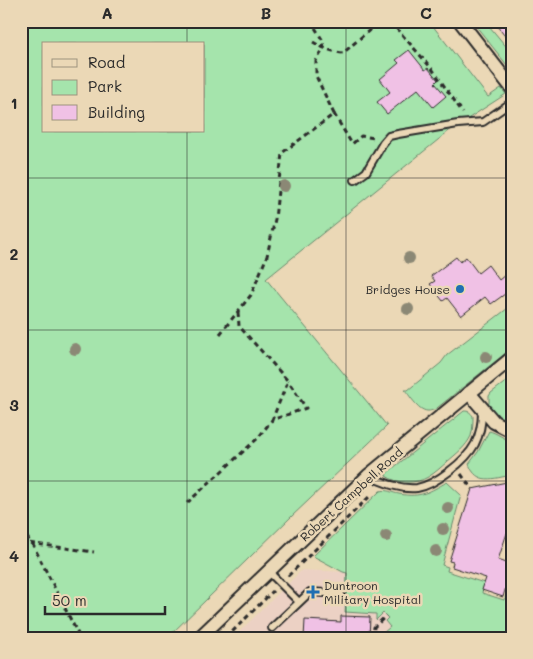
<svg xmlns="http://www.w3.org/2000/svg" width="533" height="659" viewBox="0 0 533 659" font-family="Mali,sans-serif">
	<rect width="100%" height="100%" fill="#ebd8b6"/>
	<filter id="ink" filterUnits="userSpaceOnUse"><feTurbulence type="fractalNoise" baseFrequency=".02" numOctaves="2"/><feDisplacementMap in="SourceGraphic" scale="10" xChannelSelector="R" yChannelSelector="G"/><feConvolveMatrix kernelMatrix="1 2 1 2 8 2 1 2 1" color-interpolation-filters="sRGB"/></filter>
	<g filter="url(#ink)">
		<polygon fill="#ecd1c4" points="302,570 347,572 376,614 376,619 383,613 388,618 390,627 387,634 389,637 233,638"/>
		<g fill="#a5e4ac" stroke="#68886c" fill-rule="evenodd">
			<path d="M21,21H429L488,97L501,88L506,94L449,131L266,279L387,426L291,517L167,638H23L21,635ZM44,44H204V131H44Z"/>
			<polygon points="472,21 485,21 509,50 512,49 512,67 507,65"/>
			<path d="M512,305V348L437,408C437,409 430,411 429,411C419,412 411,397 405,390H408L441,363L447,355Z"/>
			<polygon points="512,377 512,425 500,418 488,405 489,403 489,396 491,393"/>
			<path d="M464,411C469,411 470,412 473,416C473,422 473,430 471,436C466,447 456,454 447,462C441,467 435,473 428,477C417,484 397,484 386,476L387,473Z"/>
			<path d="M489,431C495,432 505,439 512,442V475C494,478 477,486 469,464L478,452Z"/>
			<path d="M447,482L461,495L442,565L448,567L447,571L484,583L482,593L504,600L512,582V638H388V637L387,634L385,635L383,633L390,627L385,621L388,618L383,613L376,620V614L345,612L347,573L343,572L313,556L380,491C387,489 392,493 399,494C421,498 429,492 447,482Z"/>
		</g>
		<g fill="#f0c1e5" stroke="#2b2b2b">
			<polygon points="493,21 512,21 512,45"/>
			<polygon points="409,50 425,70 428,68 438,80 435,83 446,96 433,107 418,89 387,114 377,102 390,92 380,79 399,63 396,60"/>
			<polygon points="456,257 460,262 466,257 478,273 488,265 499,280 512,269 512,303 505,294 491,304 485,297 461,316 447,298 443,301 430,284 435,281 431,276"/>
			<polygon points="512,481 512,528 507,533 498,560 512,565 512,581 508,580 503,597 482,590 486,578 452,567 453,562 449,561 472,489"/>
			<polygon points="341,616 370,617 369,638 304,638 305,620 341,622"/>
		</g>
		<g fill="none" stroke-linecap="round" stroke-linejoin="round">
			<defs>
				<g id="service">
					<polyline points="355,180 366,172 383,143 389,136 398,134 458,124 483,122 512,102"/>
					<path d="M368,476C383,482 400,490 417,488C435,485 466,461 475,444C480,434 482,422 482,411"/>
					<polyline points="268,571 299,602"/>
					<polyline points="272,628 310,592 341,594"/>
				</g>
				<g id="minor">
					<polyline points="460,21 512,88"/>
					<polyline points="469,393 494,422 512,431"/>
					<polyline points="199,638 368,476 512,358"/>
				</g>
			</defs>
			<use href="#service" stroke="#2b2b2b" stroke-width="10"/>
			<use href="#minor" stroke="#2b2b2b" stroke-width="16"/>
			<g stroke="#2b2b2b" stroke-width="3" stroke-dasharray="5 4" stroke-linecap="butt">
				<polyline points="390,21 433,70 463,113"/>
				<path d="M313,42C323,48 332,52 343,53L380,21"/>
				<polyline points="334,114 352,144 361,136 375,138"/>
				<polyline points="238,312 239,326 288,381 272,420 306,408 288,381"/>
				<polyline points="220,334 251,295 267,256 275,219 282,153 334,114 316,76 316,61 324,48 323,41 311,21"/>
				<polyline points="461,474 472,489"/>
				<polyline points="187,503 258,438 272,420"/>
				<polyline points="21,529 34,547 80,638"/>
				<polyline points="510,530 512,533"/>
				<polyline points="21,542 94,552"/>
				<polyline points="288,576 369,497"/>
				<polyline points="226,638 273,591"/>
				<polyline points="233,638 233,631"/>
				<polyline points="373,638 374,627 386,616"/>
			</g>
			<use href="#service" stroke="#ebd8b6" stroke-width="6"/>
			<use href="#minor" stroke="#ebd8b6" stroke-width="12"/>
		</g>
		<g fill="#8b8874">
			<circle cx="284" cy="186" r="6"/>
			<circle cx="409" cy="258" r="6"/>
			<circle cx="408" cy="309" r="6"/>
			<circle cx="75" cy="349" r="6"/>
			<circle cx="486" cy="357" r="6"/>
			<circle cx="448" cy="508" r="6"/>
			<circle cx="443" cy="529" r="6"/>
			<circle cx="386" cy="536" r="6"/>
			<circle cx="436" cy="551" r="6"/>
		</g>
	</g>
	<path fill="none" stroke="#2b2b2b" stroke-width="1" stroke-opacity="0.55" d="M187,21V44M346,21V638M187,131V638M21,178H512M21,330H512M21,481H512"/>
	<g fill="#1f6fb2" stroke="#ebd8b6" stroke-width="2">
		<circle cx="460" cy="289" r="5"/>
		<path d="M310.5 584.5h5v5h5v5h-5v5h-5v-5h-5v-5h5z"/>
	</g>
	<g text-anchor="middle" dominant-baseline="central" stroke-width="5" stroke-linejoin="round" paint-order="stroke">
		<g font-size="12" fill="#2b2b2b" stroke="#ebd8b6" text-anchor="end">
			<text x="450" y="289">Bridges House</text>
			<text x="324" y="585" text-anchor="start">Duntroon<tspan x="324" dy="14">Military Hospital</tspan></text>
		</g>
		<g font-size="12" fill="#2b2b2b" stroke="#ebd8b6">
			<text transform="translate(351 494) rotate(-42)">Robert Campbell Road</text>
		</g>
	</g>
	<rect width="533" height="659" fill="none" stroke="#ebd8b6" stroke-width="55"/>
	<rect x="42" y="42" width="162" height="90" fill="#ebd8b6" stroke="#9e937e"/>
	<rect x="52" y="59" width="25" height="8" fill="#ebd8b6" stroke="#9e937e"/>
	<text x="88" y="68" font-size="15" fill="#2b2b2b">Road</text>
	<rect x="52" y="80" width="25" height="15" fill="#a5e4ac" stroke="#9e937e"/>
	<text x="88" y="92" font-size="15" fill="#2b2b2b">Park</text>
	<rect x="52" y="105" width="25" height="15" fill="#f0c1e5" stroke="#9e937e"/>
	<text x="88" y="118" font-size="15" fill="#2b2b2b">Building</text>
	<path d="M45 606v8h120v-8" fill="none" stroke="#2b2b2b" stroke-width="2.5"/>
	<text x="52" y="606" font-size="15" fill="#2b2b2b" stroke="#ebd8b6" stroke-width="4" paint-order="stroke">50 m</text>
	<rect x="28" y="28" width="478" height="604" fill="none" stroke="#2b2b2b" stroke-width="2"/>
	<g font-size="16" text-anchor="middle" font-weight="bold" fill="#2b2b2b">
		<text x="107" y="19">A</text>
		<text x="266" y="19">B</text>
		<text x="426" y="19">C</text>
		<text x="14" y="109">1</text>
		<text x="14" y="260">2</text>
		<text x="14" y="411">3</text>
		<text x="14" y="562">4</text>
	</g>
</svg>
